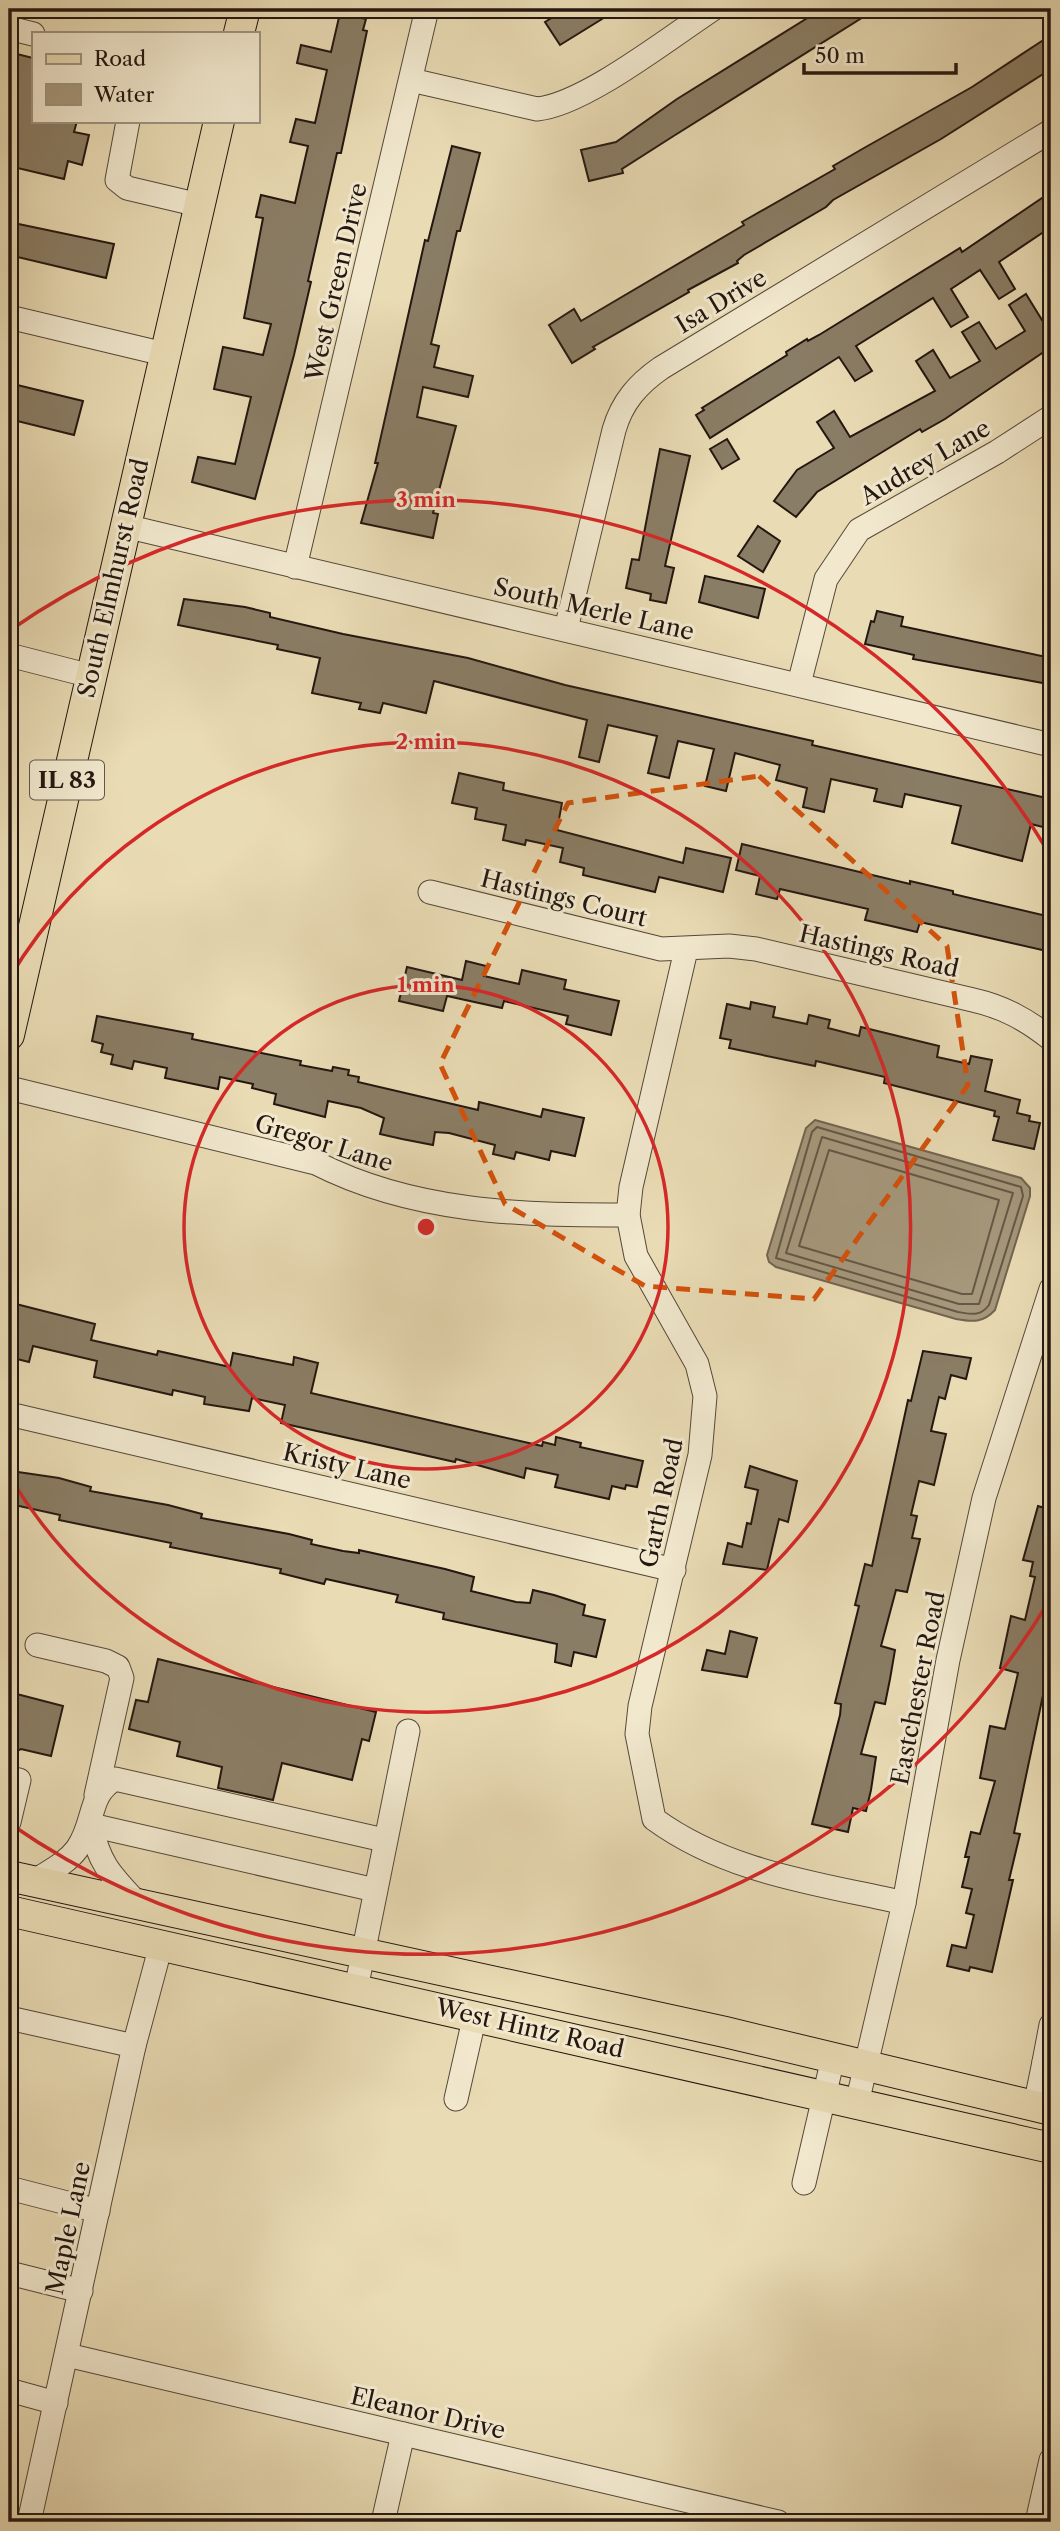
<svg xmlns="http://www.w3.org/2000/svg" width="1060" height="2531" viewBox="0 0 1060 2531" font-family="'Libre Caslon Text',serif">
	<rect width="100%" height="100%" fill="#e9dbb4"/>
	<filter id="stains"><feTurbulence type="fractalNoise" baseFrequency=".00286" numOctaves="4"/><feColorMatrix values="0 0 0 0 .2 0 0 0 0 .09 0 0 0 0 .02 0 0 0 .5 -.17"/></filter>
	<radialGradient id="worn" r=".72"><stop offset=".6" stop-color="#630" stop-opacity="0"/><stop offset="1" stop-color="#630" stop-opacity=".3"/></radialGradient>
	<path fill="#a6987c" stroke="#726451" stroke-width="2" d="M815,1120L1021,1178L1030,1188V1196L995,1310C983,1323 973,1322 956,1319L776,1267L769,1262L767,1255L806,1128Z"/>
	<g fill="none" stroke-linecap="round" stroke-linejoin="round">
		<g stroke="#655846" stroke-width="2">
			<path d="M817,1127L1021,1187L1023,1196L989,1305C980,1317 971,1314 958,1312L776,1258L812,1132Z"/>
			<polygon points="822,1137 1013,1193 979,1304 959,1304 786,1253"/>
			<polygon points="829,1150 999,1200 972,1294 962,1294 799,1246"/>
		</g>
	</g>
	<g fill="#8a7d65" stroke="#241710" stroke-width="2">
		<polygon points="566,9 595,9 602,19 560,45 545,22"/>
		<polygon points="822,9 876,9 672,137 622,169 623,173 589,181 581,150 616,142 677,99"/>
		<polygon points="340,13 366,19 363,30 367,31 341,153 337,153 308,281 311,282 294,355 255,499 192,482 198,457 235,464 251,397 214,389 223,347 263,355 271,324 244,318 263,218 256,217 261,195 295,203 308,146 290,142 296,119 315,123 327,70 297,63 301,45 331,52"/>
		<polygon points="1051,35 1051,69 941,139 833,200 826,207 744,255 737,261 738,263 688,290 689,292 593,347 595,349 572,363 549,325 574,309 581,321 744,225 742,222 835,169 833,166 864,148 972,87"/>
		<polygon points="9,52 33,58 33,121 77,121 74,132 89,135 82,165 68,161 64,179 9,166"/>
		<polygon points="452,146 480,153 460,231 457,231 431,344 439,346 434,367 473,376 468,397 423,387 417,417 456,426 433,513 438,514 433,538 361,523 378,463 375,463 425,240 428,241"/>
		<polygon points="1051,192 1051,227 999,262 1015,289 999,299 980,270 951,289 968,317 951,327 933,298 856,346 872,371 855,381 839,357 710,438 696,415 704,410 702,408 787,355 786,352 807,339 808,341 819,335 960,248 962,252"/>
		<polygon points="9,222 114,244 106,278 9,255"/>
		<polygon points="1026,294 1042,320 1051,314 1051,347 945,419 922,432 920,429 817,492 796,517 774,501 797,470 834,448 817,422 834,411 850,437 935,391 916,361 933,350 950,378 980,361 962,332 979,322 996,349 1025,331 1009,305"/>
		<polygon points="9,383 83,401 74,435 9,419"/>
		<polygon points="727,439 739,459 722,469 710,449"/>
		<polygon points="660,449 690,456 665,566 674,568 666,603 650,600 651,594 626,588 632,559 639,560"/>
		<polygon points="758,526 780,541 763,572 738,556"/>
		<polygon points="705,576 765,589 758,618 699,602"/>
		<polygon points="184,599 245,607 270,613 270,617 343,634 468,658 565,685 813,741 812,745 1051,799 1051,829 1031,824 1022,861 1002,856 952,843 961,806 905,794 902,807 874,801 877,789 831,779 824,812 803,807 807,788 776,780 780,765 735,753 726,791 705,786 714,749 678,741 669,778 648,773 657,736 608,725 599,762 579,757 587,720 434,681 426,713 383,703 380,713 359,709 361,703 312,693 320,658 277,649 278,645 178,625"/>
		<polygon points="877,611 903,617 901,626 1051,658 1048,684 913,659 914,655 865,644 871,621 874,622"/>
		<polygon points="459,773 504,783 503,790 562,803 557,830 683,863 686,848 731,858 723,892 659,877 655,892 583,875 584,868 560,862 563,848 526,840 525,845 503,840 506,825 475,819 477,808 452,803"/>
		<polygon points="742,844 910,884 910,881 953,891 953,894 1051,917 1051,952 920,922 917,932 887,925 865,920 868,909 780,889 777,899 756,894 760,876 736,870"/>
		<polygon points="466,961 486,966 484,976 519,984 522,970 566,980 564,989 619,1001 611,1035 566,1024 568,1016 504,1001 502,1008 447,996 443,1011 399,1001 407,967 462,980"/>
		<polygon points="751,1002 775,1007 773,1017 807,1024 809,1015 830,1020 828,1028 859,1036 861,1027 939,1046 937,1057 969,1064 971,1056 992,1060 985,1091 1020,1100 1017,1113 1030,1116 1029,1121 1040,1123 1034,1149 993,1140 999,1117 994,1116 995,1111 884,1083 885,1077 816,1061 815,1066 729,1048 731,1040 720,1038 727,1004 750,1009"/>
		<polygon points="97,1016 193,1034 192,1039 301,1061 300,1065 332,1071 333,1067 349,1070 348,1075 359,1077 358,1082 478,1110 479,1102 541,1117 543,1109 584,1118 575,1156 551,1151 549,1160 516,1152 514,1159 493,1154 495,1145 449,1133 435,1132 433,1145 402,1139 380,1134 384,1118 361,1108 328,1101 325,1117 274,1104 276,1094 252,1088 253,1084 220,1077 218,1089 165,1078 167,1068 134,1061 132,1069 111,1064 113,1055 101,1052 103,1044 92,1041"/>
		<polygon points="12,1303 95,1324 91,1340 157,1355 158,1351 230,1367 233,1353 293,1365 294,1357 318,1363 311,1393 542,1446 543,1442 555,1445 556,1437 581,1443 580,1447 643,1461 637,1487 626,1485 625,1489 612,1486 609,1499 555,1487 558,1475 526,1468 524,1478 456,1459 455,1462 281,1423 285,1405 252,1398 249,1411 204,1404 205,1397 173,1390 172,1395 94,1377 97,1361 33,1346 29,1362 9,1357 9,1317"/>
		<polygon points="923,1351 971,1358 966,1379 951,1375 945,1399 939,1397 931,1431 946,1434 934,1485 919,1481 911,1515 917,1516 912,1538 920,1539 907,1592 896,1590 881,1646 895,1650 890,1679 885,1704 875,1702 861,1754 876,1757 871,1790 866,1811 853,1808 848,1832 812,1824 840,1715 841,1704 835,1703 859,1606 855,1605 865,1564 872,1566 908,1400 911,1401"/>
		<polygon points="750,1466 797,1481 788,1522 779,1519 767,1570 723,1564 728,1543 742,1547 747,1523 751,1524 758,1490 745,1487"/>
		<polygon points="18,1472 59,1478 91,1487 90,1491 168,1505 202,1514 201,1518 289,1534 312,1540 311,1544 343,1551 359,1553 359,1550 445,1569 474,1577 471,1591 516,1602 530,1603 533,1590 554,1595 585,1605 583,1615 605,1620 596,1657 574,1652 571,1666 555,1662 557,1644 443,1619 444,1613 396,1602 398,1595 326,1579 324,1584 280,1573 281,1569 170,1547 171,1543 59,1520 60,1515 10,1504"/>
		<polygon points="1038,1506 1051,1510 1051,1641 1046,1662 1050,1662 1014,1833 1020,1834 1009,1880 1013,1880 992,1972 970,1967 969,1971 947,1966 952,1945 966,1948 974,1915 966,1913 972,1889 962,1887 969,1857 965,1857 971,1832 980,1834 995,1781 980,1778 990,1726 1005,1729 1018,1673 1000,1668 1011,1616 1025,1620 1035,1577 1030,1576 1033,1562 1023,1560"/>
		<polygon points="730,1631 757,1638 747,1677 702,1670 707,1650 725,1654"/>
		<polygon points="158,1659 376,1712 369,1741 362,1739 352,1780 282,1763 273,1800 218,1788 222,1767 177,1756 180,1742 129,1729 136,1700 148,1702"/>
		<polygon points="9,1692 63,1706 51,1756 21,1749 9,1756"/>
	</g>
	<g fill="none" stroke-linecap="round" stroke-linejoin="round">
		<defs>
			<g id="minor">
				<polyline points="9,28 33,34"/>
				<path d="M411,80L537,109C584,105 670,37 713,9"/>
				<polyline points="128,121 117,180 127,188 199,205"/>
				<polyline points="9,317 164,354"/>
				<polyline points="125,526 1051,745"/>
				<polyline points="295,567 427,9"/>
				<path d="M566,629L614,430C622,402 638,384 661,368L1051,131"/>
				<polyline points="9,655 91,676"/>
				<polyline points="799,684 826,579 859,530 997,452 1051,417"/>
				<path d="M430,892L661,949L729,946L756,949L973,1000C1004,1007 1027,1020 1051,1039"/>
				<path d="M686,950L631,1187L628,1215L636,1256L697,1364L705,1396L700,1455L640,1706L637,1734L654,1819C728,1873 817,1883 904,1903"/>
				<path d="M9,1088L316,1163C412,1212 522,1216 628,1215"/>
				<polyline points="9,1414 674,1570"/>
				<polyline points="37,1645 106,1661 118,1667 122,1678 96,1795"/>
				<polyline points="9,1778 19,1780 9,1822"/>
				<path d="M33,1882C48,1872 66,1864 77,1849C96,1822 87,1795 115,1779L384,1840"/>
				<path d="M139,1905C112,1876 99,1865 91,1825L375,1890"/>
				<polyline points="356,1989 408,1731"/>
				<polyline points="9,2018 134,2046"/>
				<polyline points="1044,2062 1051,2025"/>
				<polyline points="456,2099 475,2015"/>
				<polyline points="857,2103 904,1903 948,1660 984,1498 1051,1289"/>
				<polyline points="1035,2106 1044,2062 1051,2064"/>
				<polyline points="804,2183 833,2058"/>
				<polyline points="9,2188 98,2211"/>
				<polyline points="9,2273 81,2291"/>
				<polyline points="67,2355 778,2522"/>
				<polyline points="9,2390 56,2403"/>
				<polyline points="29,2522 134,2046 161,1945"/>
				<polyline points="383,2522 403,2434"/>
				<polyline points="1037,2522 1051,2460"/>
			</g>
			<g id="major">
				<polyline points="239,33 245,9"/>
				<polyline points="9,1035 219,121"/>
				<polyline points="9,1876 725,2032 1051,2110"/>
				<polyline points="9,1911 1051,2148"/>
			</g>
		</defs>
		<use href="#minor" stroke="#554839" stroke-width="25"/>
		<use href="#major" stroke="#241710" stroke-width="32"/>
		<use href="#minor" stroke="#f1e8ce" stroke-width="23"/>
		<use href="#major" stroke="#e9dbb4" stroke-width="30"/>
	</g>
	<path fill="none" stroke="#d4520c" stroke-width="5" stroke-dasharray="14 9" stroke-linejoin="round" d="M759,776L947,946L968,1085L814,1299L645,1286L505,1204L440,1064L568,803Z"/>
	<g fill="none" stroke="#d62828" stroke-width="3.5">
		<circle cx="426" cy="1227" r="242"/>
		<path d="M10 977A485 485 0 1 1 10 1477"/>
		<path d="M1049 1601A727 727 0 0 1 9 1823M9 631A727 727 0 0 1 1049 853"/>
	</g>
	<g text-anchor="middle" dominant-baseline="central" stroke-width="6" stroke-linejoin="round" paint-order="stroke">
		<rect fill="#f1e8ce" stroke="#625649" stroke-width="2" x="30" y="760.5" width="74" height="39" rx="5"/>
		<g font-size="23" font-weight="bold" fill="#241710">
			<text x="67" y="780">IL 83</text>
		</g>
		<g font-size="24" fill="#241710" stroke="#f1e8ce">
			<text transform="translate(336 282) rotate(-77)">West Green Drive</text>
			<text transform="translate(721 301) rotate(-31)">Isa Drive</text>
			<text transform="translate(925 462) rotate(-30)">Audrey Lane</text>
			<text transform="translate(113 578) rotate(-77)">South Elmhurst Road</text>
			<text transform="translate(594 609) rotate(13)">South Merle Lane</text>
			<text transform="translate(564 898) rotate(14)">Hastings Court</text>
			<text transform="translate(879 951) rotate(13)">Hastings Road</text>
			<text transform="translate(324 1143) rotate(17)">Gregor Lane</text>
			<text transform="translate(347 1466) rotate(13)">Kristy Lane</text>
			<text transform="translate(661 1503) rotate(-78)">Garth Road</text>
			<text transform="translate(918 1688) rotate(-79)">Eastchester Road</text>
			<text transform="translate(530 2028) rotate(13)">West Hintz Road</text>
			<text transform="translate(68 2228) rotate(-78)">Maple Lane</text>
			<text transform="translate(428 2413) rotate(13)">Eleanor Drive</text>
		</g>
	</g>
	<circle cx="426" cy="1227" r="10" fill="#d62828" stroke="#f1e8ce" stroke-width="3.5"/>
	<g font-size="21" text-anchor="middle" font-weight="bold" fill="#d62828" stroke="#f1e8ce" stroke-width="6" stroke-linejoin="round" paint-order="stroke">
		<text x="426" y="507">3 min</text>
		<text x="426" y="749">2 min</text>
		<text x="426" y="992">1 min</text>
	</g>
	<rect width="1060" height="2531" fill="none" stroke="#e9dbb4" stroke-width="35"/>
	<rect x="10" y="10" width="1039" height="2510" fill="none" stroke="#241710" stroke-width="3.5"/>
	<rect x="18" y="18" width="1025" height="2496" fill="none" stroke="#241710" stroke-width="2"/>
	<rect x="32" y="32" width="228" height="91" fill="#f1e8ce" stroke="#9f9482" stroke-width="2"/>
	<rect x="46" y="54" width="35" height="10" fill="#e9dbb4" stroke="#9f9482" stroke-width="2"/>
	<text x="94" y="66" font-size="21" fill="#241710">Road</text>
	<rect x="46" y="84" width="35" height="21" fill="#a6987c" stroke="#9f9482" stroke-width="2"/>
	<text x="94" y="102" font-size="21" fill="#241710">Water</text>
	<path d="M804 63v10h152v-10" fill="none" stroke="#241710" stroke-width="3.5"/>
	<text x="815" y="63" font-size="21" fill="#241710" stroke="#f1e8ce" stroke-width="5" paint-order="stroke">50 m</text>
	<rect width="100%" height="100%" filter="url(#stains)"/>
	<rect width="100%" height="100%" fill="url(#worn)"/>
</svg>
